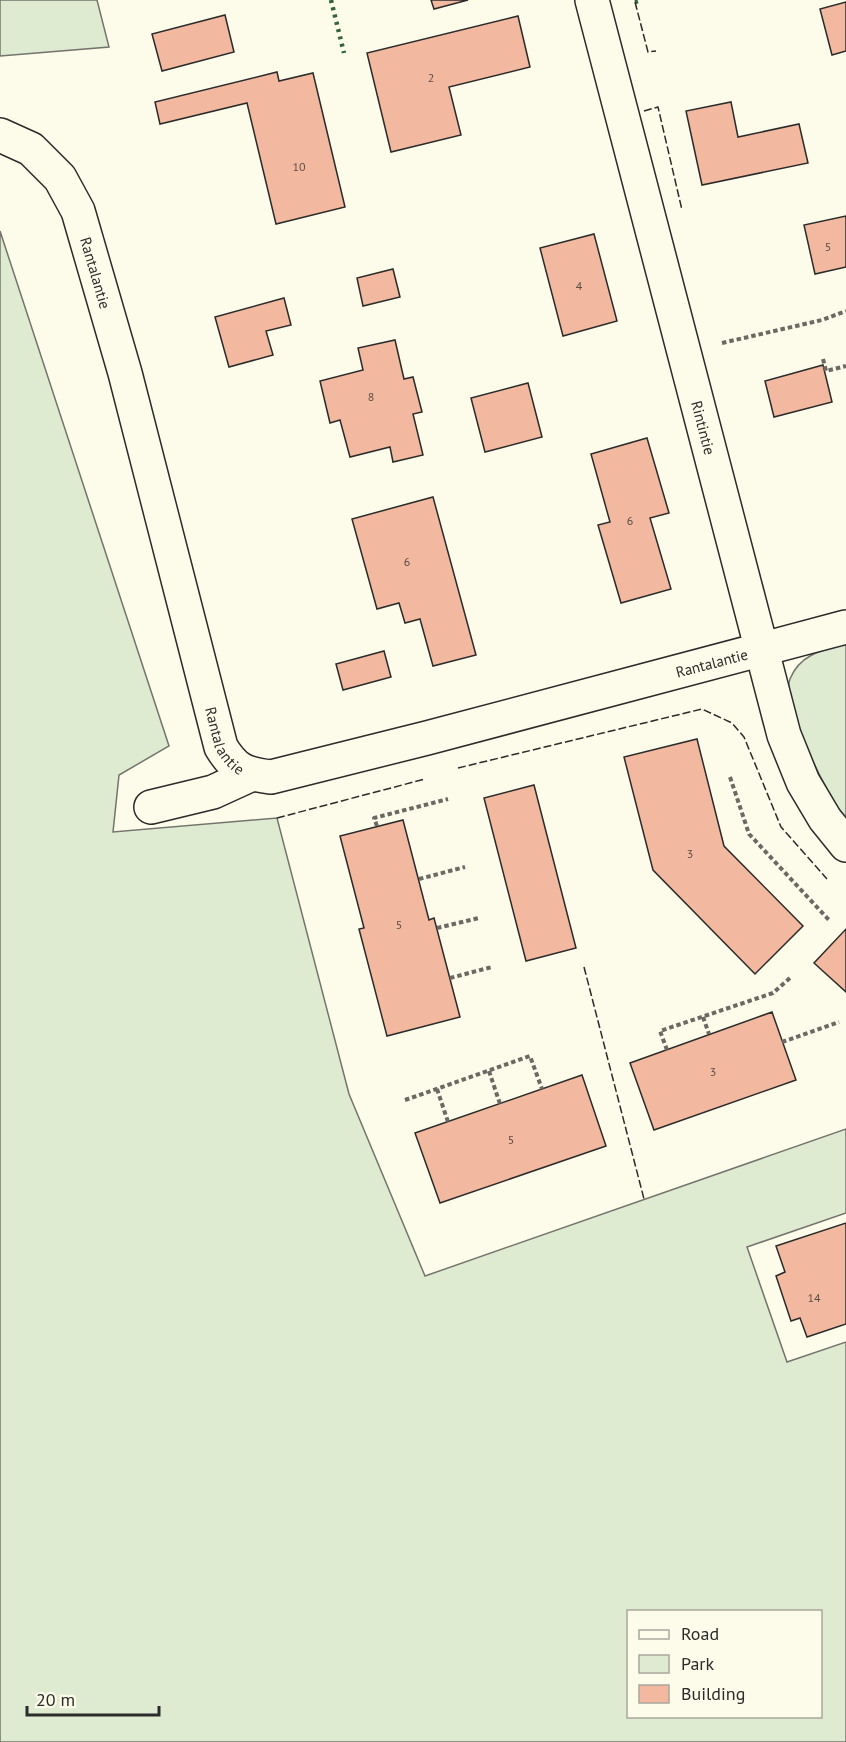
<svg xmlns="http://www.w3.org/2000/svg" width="846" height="1742" viewBox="0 0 846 1742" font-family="'PT Sans',sans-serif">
	<rect width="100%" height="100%" fill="#fdfbea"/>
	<g fill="#deebd1" stroke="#74746e" stroke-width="1.5" fill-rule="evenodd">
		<polygon points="0,0 97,0 109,47 0,56"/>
		<path d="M0,231L169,746L119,775L113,832L277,818L349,1094L425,1276L846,1129V1213L747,1247L787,1362L846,1342V1742H0ZM628,1612H820V1716H628Z"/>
		<path d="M846,644V819C829,799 780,703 790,679C800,654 823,650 846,644Z"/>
	</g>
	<g fill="#f2b8a0" stroke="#2b2b2b" stroke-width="1.5">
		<polygon points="431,0 468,0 434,9"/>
		<polygon points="846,2 846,51 832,55 820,9"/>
		<polygon points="225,15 234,52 162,71 152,34"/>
		<polygon points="518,16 530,67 449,87 461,135 391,152 367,53"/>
		<polygon points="277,72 279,81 313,73 345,207 276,224 247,103 160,124 155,102"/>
		<polygon points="731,102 738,137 799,124 808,163 702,185 686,111"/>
		<polygon points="846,216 846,267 815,274 804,225"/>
		<polygon points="594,234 617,321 563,336 540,248"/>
		<polygon points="393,269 400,297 363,306 357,278"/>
		<polygon points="284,298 291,325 266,331 273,355 229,367 215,317"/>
		<polygon points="395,340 404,379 413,377 422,412 413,414 423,455 393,462 390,447 350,457 340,420 330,423 320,381 363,370 358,348"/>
		<polygon points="823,365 832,402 774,417 765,381"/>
		<polygon points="528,383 542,437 485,452 471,398"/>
		<polygon points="647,438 669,513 650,518 671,589 621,603 598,525 610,522 591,454"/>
		<polygon points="433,497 476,655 433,666 420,619 405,623 399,603 377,609 352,519"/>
		<polygon points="384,651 391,677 343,690 336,664"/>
		<polygon points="697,739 724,846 803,926 755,974 653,870 624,757"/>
		<polygon points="534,785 576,948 526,961 484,798"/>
		<polygon points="403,820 429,920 434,918 460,1017 387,1036 359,929 364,928 340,836"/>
		<polygon points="846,929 846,992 814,963"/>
		<polygon points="772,1012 796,1080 654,1130 630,1063"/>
		<polygon points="582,1075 606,1146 440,1203 415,1133"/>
		<polygon points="846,1223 846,1324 807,1337 800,1318 791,1321 776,1276 785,1272 776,1246"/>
	</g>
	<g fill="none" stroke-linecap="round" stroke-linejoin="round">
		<defs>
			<g id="minor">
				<path id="s1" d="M592,0L784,735L803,782L825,819L846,845"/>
				<path id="s2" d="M0,135L31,149L60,178L78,211L125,373L221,747C235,770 245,774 271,777L427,738L846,627"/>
				<polyline points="151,807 213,792 250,775"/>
			</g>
		</defs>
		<use href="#minor" stroke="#2b2b2b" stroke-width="36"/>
		<g stroke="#6a6964" stroke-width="4" stroke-dasharray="4.5 3" stroke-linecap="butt">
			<polyline points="722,343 822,320 846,311"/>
			<polyline points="823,359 826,371 846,366"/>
			<polyline points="730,777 749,834 829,920"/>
			<polyline points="377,826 374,818 448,799"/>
			<polyline points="419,879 465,867"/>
			<polyline points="437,928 479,918"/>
			<polyline points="450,978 492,967"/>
			<polyline points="703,1017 709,1034"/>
			<polyline points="782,1042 839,1022"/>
			<polyline points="667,1050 660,1031 773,993 790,978"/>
			<polyline points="489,1071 500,1104"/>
			<polyline points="437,1089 448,1122"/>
			<polyline points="405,1100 530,1056 542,1089"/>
		</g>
		<use href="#minor" stroke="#fdfbea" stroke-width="33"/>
		<g stroke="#34623c" stroke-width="4.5" stroke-dasharray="3 4.5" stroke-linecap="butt">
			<polyline points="331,0 344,53"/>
			<polyline points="635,2 642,0"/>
		</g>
		<g stroke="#2b2b2b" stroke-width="1.5" stroke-dasharray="8 3" stroke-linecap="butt">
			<polyline points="635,2 648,52 656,51"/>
			<polyline points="644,111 658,107 682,210"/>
			<polyline points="458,768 702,709 732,723 744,737 781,827 827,879"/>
			<polyline points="277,818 425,779"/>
			<polyline points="584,967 644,1199"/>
		</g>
	</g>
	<g text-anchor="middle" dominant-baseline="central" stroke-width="4.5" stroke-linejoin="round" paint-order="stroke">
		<g font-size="12" fill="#5d4e48">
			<text x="431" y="77">2</text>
			<text x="299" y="166">10</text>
			<text x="828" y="246">5</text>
			<text x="579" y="285">4</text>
			<text x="371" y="396">8</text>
			<text x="630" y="520">6</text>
			<text x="407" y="561">6</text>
			<text x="690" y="853">3</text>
			<text x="399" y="924">5</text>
			<text x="713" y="1071">3</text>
			<text x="511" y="1139">5</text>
			<text x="814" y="1297">14</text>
		</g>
		<g font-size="15" fill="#2b2b2b" stroke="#fdfbea">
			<text stroke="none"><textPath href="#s2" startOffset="177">Rantalantie</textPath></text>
			<text stroke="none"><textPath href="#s1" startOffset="442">Rintintie</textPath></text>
			<text stroke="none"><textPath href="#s2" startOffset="1184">Rantalantie</textPath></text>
			<text stroke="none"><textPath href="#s2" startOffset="663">Rantalantie</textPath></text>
		</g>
	</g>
	<rect x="627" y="1610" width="195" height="108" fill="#fdfbea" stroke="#a9a89e" stroke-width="1.5"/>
	<rect x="639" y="1630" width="30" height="9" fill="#fdfbea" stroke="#a9a89e" stroke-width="1.5"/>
	<text x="681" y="1640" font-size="18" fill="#2b2b2b">Road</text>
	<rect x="639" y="1655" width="30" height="18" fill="#deebd1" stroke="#a9a89e" stroke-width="1.5"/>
	<text x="681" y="1670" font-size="18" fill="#2b2b2b">Park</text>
	<rect x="639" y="1685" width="30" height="18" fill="#f2b8a0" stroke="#a9a89e" stroke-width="1.5"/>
	<text x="681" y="1700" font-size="18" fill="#2b2b2b">Building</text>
	<path d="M27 1706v9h132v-9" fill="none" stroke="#2b2b2b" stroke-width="3"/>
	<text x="36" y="1706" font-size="18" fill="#2b2b2b" stroke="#fdfbea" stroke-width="4.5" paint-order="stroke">20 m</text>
</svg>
